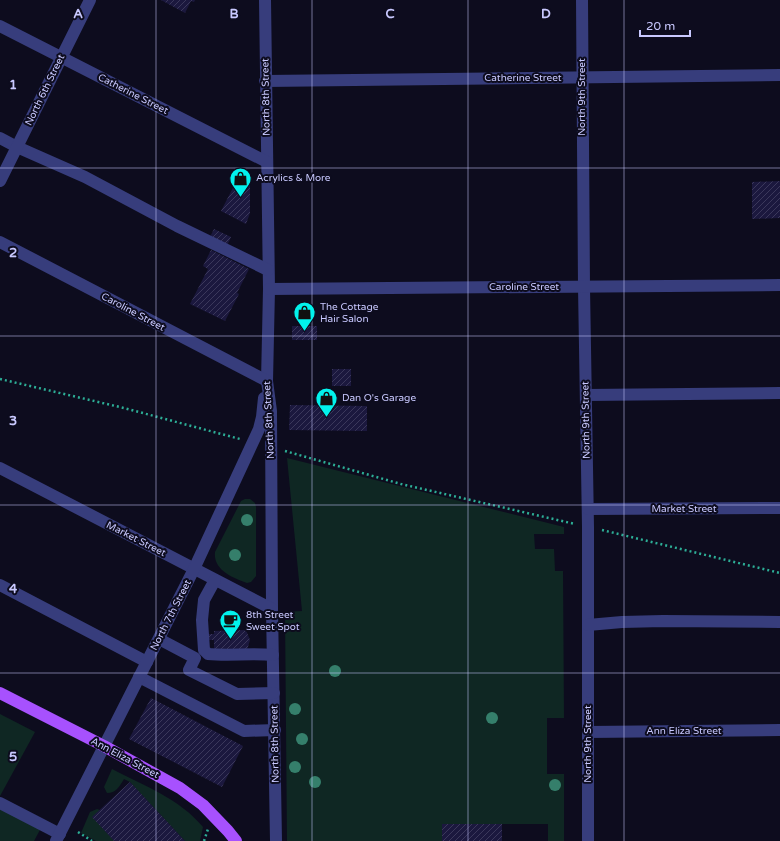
<svg xmlns="http://www.w3.org/2000/svg" width="780" height="841" viewBox="0 0 780 841" font-family="'Varela Round',sans-serif">
	<defs>
		<pattern id="building-hatch" width="6" height="6" patternUnits="userSpaceOnUse"><rect width="6" height="6" fill="#1b183e"/><path d="M-1 1l2-2M0 6l6-6M5 7l2-2" fill="none" stroke="#3b385b"/></pattern>
	</defs>
	<rect width="100%" height="100%" fill="#0d0c1e"/>
	<g fill="#0f2723">
		<polygon points="287,458 564,527 564,534 534,534 535,549 554,549 555,571 563,571 564,718 547,718 547,774 564,774 564,841 548,841 548,824 442,824 442,841 287,841 285,612 302,611"/>
		<path d="M245,499H250L255,503L256,507V576L251,582L247,583C233,578 213,570 215,552L239,505L241,501Z"/>
		<polygon points="0,714 35,732 0,796"/>
		<path d="M112,769C143,785 180,799 203,827L200,841H185L130,782L124,779C119,787 116,793 107,793L104,787Z"/>
		<polygon points="0,807 41,828 34,841 0,841"/>
		<polygon points="97,809 100,810 114,841 96,841 81,833 90,812"/>
	</g>
	<g fill="url(#building-hatch)">
		<polygon points="161,0 195,0 194,2 191,1 185,13"/>
		<polygon points="238,172 245,176 250,183 250,213 246,224 221,211 238,178 235,176"/>
		<polygon points="780,181 780,218 752,219 752,182"/>
		<polygon points="214,229 231,237 227,246 210,237"/>
		<polygon points="211,250 249,269 237,293 239,294 225,321 190,304 208,269 203,266"/>
		<rect x="292" y="326" width="25" height="14"/>
		<rect x="332" y="369" width="19" height="17"/>
		<polygon points="290,405 367,406 367,431 289,430"/>
		<polygon points="246,630 250,640 247,650 214,652 214,640 207,640 207,634 214,634 214,631"/>
		<polygon points="151,698 243,746 222,787 129,739"/>
		<polygon points="130,782 185,841 114,841 92,817"/>
		<rect x="442" y="824" width="60" height="17"/>
	</g>
	<g fill="none" stroke-linecap="round" stroke-linejoin="round">
		<g stroke="#2dae96" stroke-width="2.5" stroke-dasharray="2 3" stroke-linecap="butt">
			<polyline points="0,379 124,408 240,439"/>
			<polyline points="285,451 401,484 575,524"/>
			<polyline points="602,530 780,573"/>
			<polyline points="78,832 92,841"/>
			<polyline points="204,841 208,829"/>
		</g>
		<g stroke="#373d7c" stroke-width="12">
			<polyline points="265,0 269,289 267,381 271,411 272,609 276,841"/>
			<polyline points="582,0 584,287 588,527 588,841"/>
			<polyline points="0,26 267,162"/>
			<polyline points="265,81 780,75"/>
			<polyline points="0,138 17,147 85,177 177,226 268,270"/>
			<polyline points="0,181 90,0"/>
			<polyline points="0,242 267,381"/>
			<polyline points="269,289 780,285"/>
			<polyline points="586,395 780,393"/>
			<polyline points="0,468 272,609"/>
			<polyline points="588,509 780,508"/>
			<path d="M215,580L204,600L202,620L204,650L208,654C229,656 251,653 273,655"/>
			<polyline points="0,585 147,662"/>
			<polyline points="588,625 622,622 663,621 780,622"/>
			<polyline points="159,639 195,658 189,670 237,694 274,693"/>
			<polyline points="139,677 244,731 275,730"/>
			<polyline points="588,732 780,730"/>
			<polyline points="0,803 60,834"/>
			<polyline points="56,841 194,569 259,429 262,417 264,398"/>
		</g>
		<polyline stroke="#a751fe" stroke-width="12" points="0,693 104,746 180,788 203,805 228,831 236,841"/>
	</g>
	<g fill="#357f6b">
		<circle cx="247" cy="520" r="6"/>
		<circle cx="235" cy="555" r="6"/>
		<circle cx="335" cy="671" r="6"/>
		<circle cx="295" cy="709" r="6"/>
		<circle cx="492" cy="718" r="6"/>
		<circle cx="302" cy="739" r="6"/>
		<circle cx="295" cy="767" r="6"/>
		<circle cx="315" cy="782" r="6"/>
		<circle cx="555" cy="785" r="6"/>
	</g>
	<path fill="none" stroke="#c9c9ff" stroke-width="1" stroke-opacity="0.55" d="M156,0V841M312,0V841M468,0V841M624,0V841M0,168H780M0,336H780M0,505H780M0,673H780"/>
	<defs>
		<symbol id="shop-pin" viewBox="-11 -11 22 30"><path d="M0 17L-7.5 6A9.5 9.5 0 1 1 7.5 6Z" fill="#02f2ec" stroke="#0d0c1e"/><path d="M-5-2.5h2.3a2.7 3.5 0 0 1 5.4 0H5L5.5 6h-11ZM-1.5-2.5h3a1.5 2.3 0 0 0-3 0Z" fill="#111"/></symbol>
		<symbol id="cafe-pin" viewBox="-11 -11 22 30"><path d="M0 17L-7.5 6A9.5 9.5 0 1 1 7.5 6Z" fill="#02f2ec" stroke="#0d0c1e"/><path d="M-5.5-4.5H6V0H3Q3 3.5 0 3.5H-2.5Q-5.5 3.5-5.5 0ZM3-3.2v2h1.7v-2ZM-6 4.5H4V6H-6Z" fill="#111"/></symbol>
	</defs>
	<g fill-rule="evenodd">
		<use href="#shop-pin" x="228" y="166" width="25" height="34"/>
		<use href="#shop-pin" x="292" y="300" width="25" height="34"/>
		<use href="#shop-pin" x="314" y="386" width="25" height="34"/>
		<use href="#cafe-pin" x="218" y="608" width="25" height="34"/>
	</g>
	<g text-anchor="middle" dominant-baseline="central" stroke-width="4" stroke-linejoin="round" paint-order="stroke">
		<g font-size="10" fill="#c9c9ff" stroke="#0d0c1e">
			<text x="523" y="78">Catherine Street</text>
			<text transform="translate(45 90) rotate(-64)">North 6th Street</text>
			<text transform="translate(133 94) rotate(27)">Catherine Street</text>
			<text transform="translate(266 97) rotate(-91)">North 8th Street</text>
			<text transform="translate(582 97) rotate(-90)">North 9th Street</text>
			<text x="524" y="287">Caroline Street</text>
			<text transform="translate(133 312) rotate(28)">Caroline Street</text>
			<text transform="translate(269 420) rotate(-93)">North 8th Street</text>
			<text transform="translate(586 420) rotate(-91)">North 9th Street</text>
			<text x="684" y="509">Market Street</text>
			<text transform="translate(136 539) rotate(27)">Market Street</text>
			<text transform="translate(171 615) rotate(-63)">North 7th Street</text>
			<text x="684" y="731">Ann Eliza Street</text>
			<text transform="translate(275 744) rotate(-91)">North 8th Street</text>
			<text transform="translate(588 744) rotate(-90)">North 9th Street</text>
			<text transform="translate(125 758) rotate(28)">Ann Eliza Street</text>
		</g>
		<g font-size="10" fill="#c9c9ff" stroke="#0d0c1e" text-anchor="start">
			<text x="256" y="178">Acrylics &amp; More</text>
			<text x="320" y="307">The Cottage<tspan x="320" dy="12">Hair Salon</tspan></text>
			<text x="342" y="398">Dan O's Garage</text>
			<text x="246" y="615">8th Street<tspan x="246" dy="12">Sweet Spot</tspan></text>
		</g>
	</g>
	<g font-size="13" text-anchor="middle" font-weight="bold" fill="#c9c9ff" stroke="#0d0c1e" stroke-width="4" stroke-linejoin="round" paint-order="stroke">
		<text x="78" y="18">A</text>
		<text x="234" y="18">B</text>
		<text x="390" y="18">C</text>
		<text x="546" y="18">D</text>
		<text x="13" y="89">1</text>
		<text x="13" y="257">2</text>
		<text x="13" y="425">3</text>
		<text x="13" y="593">4</text>
		<text x="13" y="761">5</text>
	</g>
	<path d="M640 30v6h50v-6" fill="none" stroke="#c9c9ff" stroke-width="2"/>
	<text x="646" y="30" font-size="12" fill="#c9c9ff" stroke="#0d0c1e" stroke-width="3" paint-order="stroke">20 m</text>
</svg>
